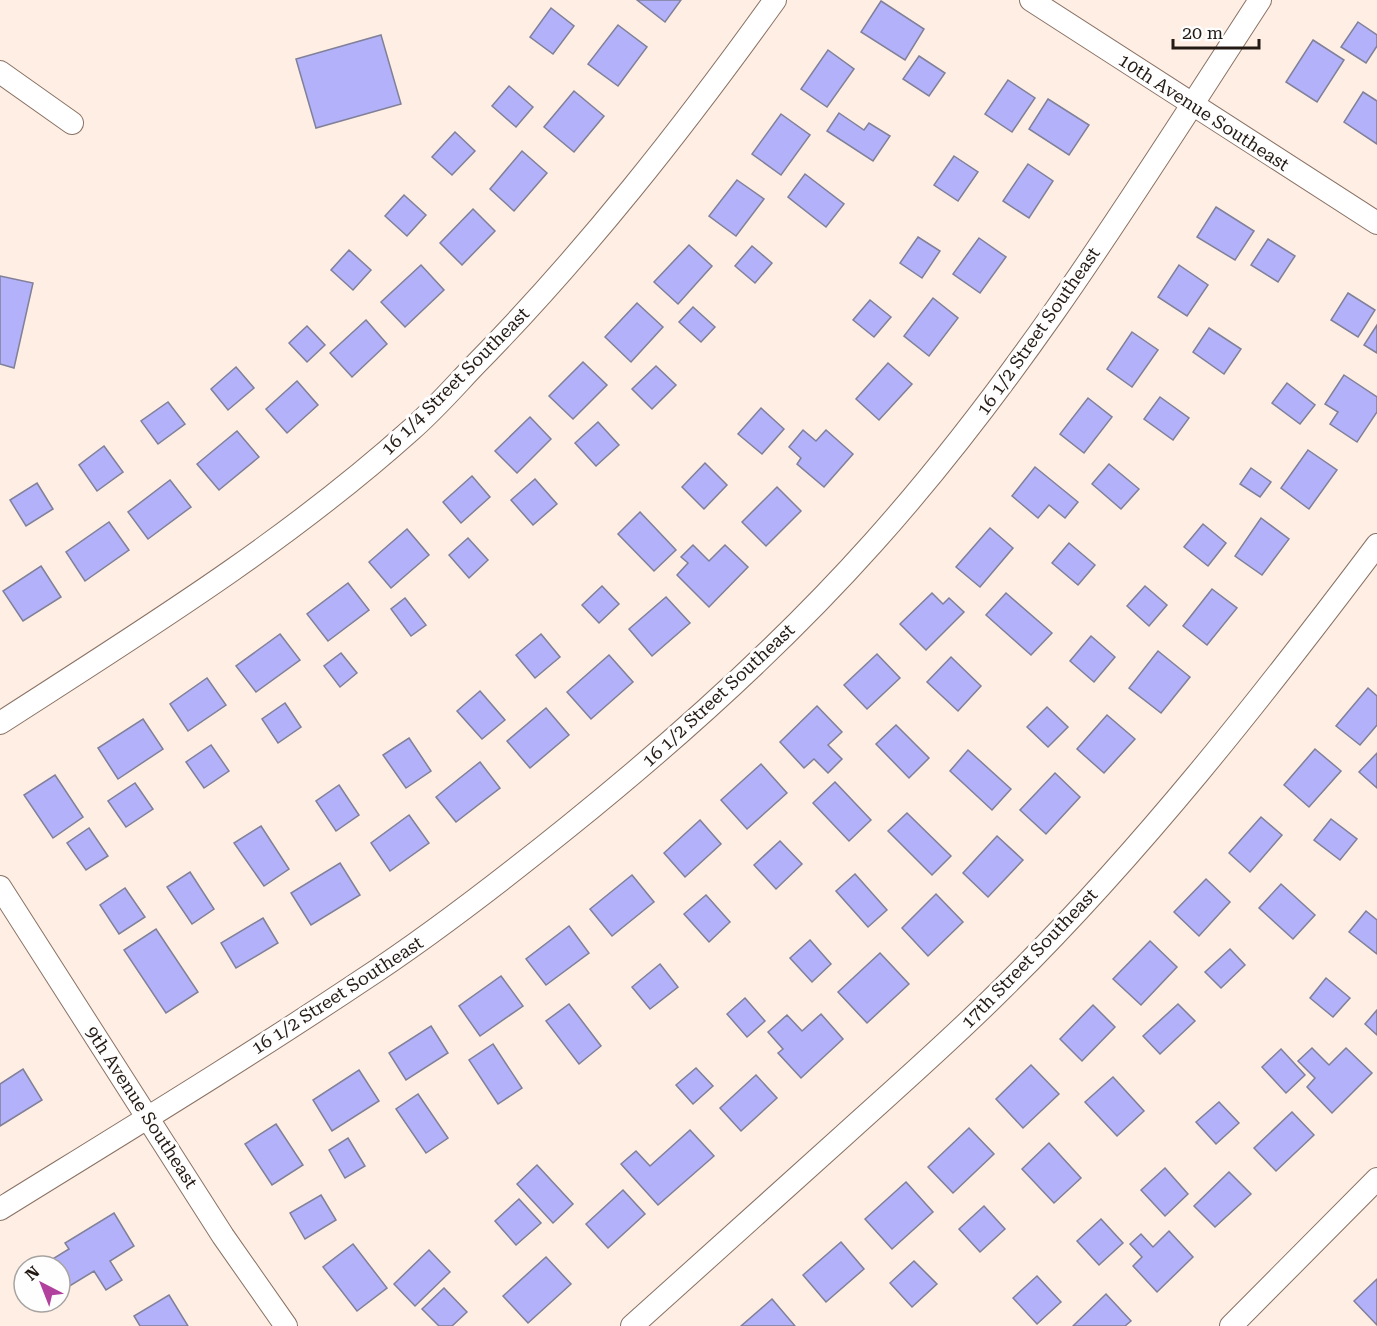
<svg xmlns="http://www.w3.org/2000/svg" width="1377" height="1326" viewBox="0 0 1377 1326" font-family="'Roboto Serif',serif">
	<rect width="100%" height="100%" fill="#feeee4"/>
	<g fill="#b2b1f9" stroke="#808099" stroke-width="1.5">
		<polygon points="637,0 681,0 665,22"/>
		<polygon points="881,1 924,29 905,60 861,32"/>
		<polygon points="551,8 574,26 553,54 530,37"/>
		<polygon points="1358,22 1377,35 1377,46 1366,63 1341,47"/>
		<polygon points="618,25 647,47 618,86 588,64"/>
		<polygon points="381,35 401,104 316,128 296,59"/>
		<polygon points="1313,40 1344,60 1317,102 1286,82"/>
		<polygon points="828,50 854,69 827,107 801,89"/>
		<polygon points="919,56 945,73 929,96 903,79"/>
		<polygon points="1008,80 1035,98 1012,132 985,114"/>
		<polygon points="509,86 533,107 516,127 492,106"/>
		<polygon points="574,91 604,116 574,152 544,127"/>
		<polygon points="1363,92 1377,101 1377,144 1344,122"/>
		<polygon points="1048,99 1089,125 1069,155 1029,129"/>
		<polygon points="839,113 864,130 869,123 890,136 873,161 827,131"/>
		<polygon points="781,114 810,135 781,175 752,154"/>
		<polygon points="455,132 475,151 452,175 432,157"/>
		<polygon points="522,151 547,173 514,211 490,189"/>
		<polygon points="954,156 978,172 958,201 934,185"/>
		<polygon points="1028,164 1053,181 1029,218 1003,201"/>
		<polygon points="805,174 844,204 826,227 788,197"/>
		<polygon points="737,180 764,199 736,236 709,216"/>
		<polygon points="404,195 426,215 407,236 385,216"/>
		<polygon points="1216,207 1254,231 1235,260 1197,237"/>
		<polygon points="473,209 495,231 462,265 440,243"/>
		<polygon points="918,237 940,251 922,278 900,263"/>
		<polygon points="979,238 1006,257 980,293 953,274"/>
		<polygon points="1268,239 1295,256 1278,282 1251,265"/>
		<polygon points="689,245 712,266 678,304 654,282"/>
		<polygon points="752,246 772,263 755,283 735,266"/>
		<polygon points="349,250 371,270 353,290 331,270"/>
		<polygon points="421,265 444,290 405,327 381,302"/>
		<polygon points="1179,265 1208,285 1187,316 1158,297"/>
		<polygon points="0,276 33,283 14,368 0,364"/>
		<polygon points="1348,293 1375,310 1358,337 1331,320"/>
		<polygon points="933,298 958,318 929,356 904,336"/>
		<polygon points="870,300 891,317 874,337 853,320"/>
		<polygon points="637,303 663,327 631,362 605,337"/>
		<polygon points="693,307 715,327 701,342 679,322"/>
		<polygon points="366,320 387,344 352,377 330,353"/>
		<polygon points="1377,325 1377,353 1364,345"/>
		<polygon points="307,326 325,345 307,362 289,343"/>
		<polygon points="1209,328 1241,349 1224,374 1193,352"/>
		<polygon points="1132,332 1158,350 1132,387 1107,369"/>
		<polygon points="583,362 607,385 573,419 549,396"/>
		<polygon points="888,363 912,384 879,420 856,399"/>
		<polygon points="656,366 676,385 652,409 632,389"/>
		<polygon points="236,367 254,388 228,410 211,389"/>
		<polygon points="1344,375 1377,397 1377,412 1357,442 1330,424 1338,412 1325,404"/>
		<polygon points="297,381 318,405 287,433 266,409"/>
		<polygon points="1287,383 1315,405 1300,424 1272,403"/>
		<polygon points="1160,397 1189,418 1173,440 1144,419"/>
		<polygon points="1088,398 1112,417 1084,453 1060,434"/>
		<polygon points="168,402 185,424 158,444 141,421"/>
		<polygon points="761,408 784,429 762,454 738,434"/>
		<polygon points="530,417 551,439 517,473 495,451"/>
		<polygon points="598,422 619,445 596,466 575,443"/>
		<polygon points="803,430 816,441 826,430 853,454 824,487 797,464 801,458 789,447"/>
		<polygon points="237,431 259,457 219,490 197,464"/>
		<polygon points="104,446 123,472 97,491 79,465"/>
		<polygon points="1308,450 1337,470 1309,509 1281,488"/>
		<polygon points="705,463 727,485 704,509 682,487"/>
		<polygon points="1109,464 1139,489 1121,509 1092,484"/>
		<polygon points="1035,467 1078,502 1065,518 1049,505 1038,518 1012,496"/>
		<polygon points="1251,468 1271,482 1260,497 1240,484"/>
		<polygon points="472,476 490,497 461,523 443,502"/>
		<polygon points="535,479 557,504 533,525 511,500"/>
		<polygon points="170,480 191,507 148,539 128,512"/>
		<polygon points="37,483 53,509 26,526 10,500"/>
		<polygon points="777,487 801,511 766,546 742,522"/>
		<polygon points="640,512 676,550 654,571 618,534"/>
		<polygon points="1261,518 1289,539 1262,575 1235,556"/>
		<polygon points="109,522 129,550 85,581 66,552"/>
		<polygon points="1203,524 1226,543 1208,566 1184,547"/>
		<polygon points="990,528 1013,548 980,587 956,567"/>
		<polygon points="407,529 429,555 391,588 369,562"/>
		<polygon points="468,538 488,560 469,578 449,555"/>
		<polygon points="1069,543 1095,565 1078,585 1052,563"/>
		<polygon points="693,545 709,561 725,545 748,567 709,607 677,575 688,563 681,557"/>
		<polygon points="41,566 61,597 23,621 3,591"/>
		<polygon points="348,583 369,610 328,641 307,614"/>
		<polygon points="602,586 619,604 599,623 582,605"/>
		<polygon points="1145,586 1167,605 1149,626 1127,606"/>
		<polygon points="1212,589 1237,608 1207,645 1183,626"/>
		<polygon points="932,593 943,604 949,598 964,612 926,650 900,624"/>
		<polygon points="1006,593 1052,633 1031,655 986,615"/>
		<polygon points="666,597 690,623 652,656 629,629"/>
		<polygon points="405,598 426,625 411,636 391,609"/>
		<polygon points="280,634 300,660 256,692 236,666"/>
		<polygon points="541,634 560,657 535,678 516,655"/>
		<polygon points="1091,636 1115,657 1094,682 1070,661"/>
		<polygon points="1158,651 1190,677 1161,713 1129,688"/>
		<polygon points="341,653 357,673 340,687 324,666"/>
		<polygon points="877,654 900,678 867,709 844,685"/>
		<polygon points="609,655 633,682 591,719 567,692"/>
		<polygon points="951,657 981,686 958,711 927,682"/>
		<polygon points="207,678 226,705 188,731 170,704"/>
		<polygon points="1368,688 1377,696 1377,725 1360,745 1336,726"/>
		<polygon points="480,691 505,720 482,739 457,711"/>
		<polygon points="285,703 301,727 278,743 262,719"/>
		<polygon points="817,706 842,732 828,745 842,759 828,773 814,759 804,768 780,742"/>
		<polygon points="1047,707 1068,727 1048,747 1027,727"/>
		<polygon points="546,708 569,735 530,768 507,741"/>
		<polygon points="1107,715 1135,739 1104,773 1077,749"/>
		<polygon points="143,719 163,749 118,779 98,748"/>
		<polygon points="896,725 929,758 909,778 876,744"/>
		<polygon points="409,738 431,771 406,788 383,755"/>
		<polygon points="211,745 229,771 204,788 186,762"/>
		<polygon points="1315,749 1341,771 1309,807 1284,785"/>
		<polygon points="968,750 1011,789 992,810 950,771"/>
		<polygon points="1377,753 1377,788 1359,772"/>
		<polygon points="480,762 500,788 456,822 436,797"/>
		<polygon points="761,764 787,793 747,829 721,800"/>
		<polygon points="1055,773 1080,797 1046,834 1020,810"/>
		<polygon points="55,775 83,817 53,838 24,795"/>
		<polygon points="835,782 871,820 849,841 813,803"/>
		<polygon points="135,783 153,809 126,827 108,801"/>
		<polygon points="339,785 359,815 336,831 316,801"/>
		<polygon points="907,813 951,856 932,875 888,831"/>
		<polygon points="409,815 429,843 390,871 371,843"/>
		<polygon points="1261,817 1282,835 1250,872 1229,853"/>
		<polygon points="1331,819 1357,839 1340,860 1314,840"/>
		<polygon points="700,820 721,844 685,877 664,853"/>
		<polygon points="261,826 289,869 264,886 234,843"/>
		<polygon points="89,828 108,856 86,870 67,843"/>
		<polygon points="997,836 1023,860 988,897 963,873"/>
		<polygon points="780,841 802,864 776,889 754,865"/>
		<polygon points="340,863 360,895 311,925 291,893"/>
		<polygon points="190,872 214,909 192,924 167,887"/>
		<polygon points="855,874 887,910 868,927 836,891"/>
		<polygon points="632,875 654,902 612,936 590,909"/>
		<polygon points="1206,879 1230,902 1199,936 1174,912"/>
		<polygon points="1281,884 1315,915 1293,939 1259,908"/>
		<polygon points="125,888 145,917 119,934 100,905"/>
		<polygon points="936,894 963,922 928,956 902,928"/>
		<polygon points="706,895 730,922 709,942 684,914"/>
		<polygon points="1366,911 1377,920 1377,954 1349,932"/>
		<polygon points="263,918 278,943 236,968 221,943"/>
		<polygon points="569,926 589,953 546,985 526,959"/>
		<polygon points="156,929 198,992 166,1013 124,950"/>
		<polygon points="810,940 831,964 812,982 790,958"/>
		<polygon points="1150,941 1177,967 1141,1005 1113,979"/>
		<polygon points="1230,949 1245,965 1221,988 1205,972"/>
		<polygon points="880,953 909,984 867,1023 838,992"/>
		<polygon points="660,964 678,987 650,1009 632,987"/>
		<polygon points="501,976 523,1006 480,1036 459,1006"/>
		<polygon points="1326,978 1350,998 1333,1017 1310,998"/>
		<polygon points="745,998 765,1021 747,1037 727,1014"/>
		<polygon points="569,1004 601,1046 579,1064 546,1021"/>
		<polygon points="1178,1004 1195,1021 1160,1054 1143,1036"/>
		<polygon points="1093,1005 1115,1027 1082,1061 1060,1039"/>
		<polygon points="1377,1010 1377,1035 1365,1024"/>
		<polygon points="821,1014 843,1039 801,1078 778,1053 783,1049 768,1032 787,1015 802,1031"/>
		<polygon points="431,1026 448,1053 406,1080 389,1053"/>
		<polygon points="493,1044 522,1088 498,1104 469,1060"/>
		<polygon points="1312,1048 1329,1065 1346,1048 1372,1073 1332,1113 1307,1087 1315,1078 1298,1061"/>
		<polygon points="1281,1049 1305,1075 1286,1093 1262,1067"/>
		<polygon points="1031,1065 1059,1094 1023,1128 996,1099"/>
		<polygon points="696,1068 713,1086 693,1104 676,1085"/>
		<polygon points="23,1069 42,1100 0,1126 0,1084"/>
		<polygon points="359,1070 379,1101 332,1131 313,1100"/>
		<polygon points="756,1075 777,1098 741,1131 720,1108"/>
		<polygon points="1113,1077 1144,1111 1117,1136 1085,1102"/>
		<polygon points="418,1094 448,1138 426,1153 396,1109"/>
		<polygon points="1219,1102 1239,1123 1216,1144 1196,1122"/>
		<polygon points="1292,1112 1314,1135 1276,1171 1254,1148"/>
		<polygon points="276,1124 303,1165 272,1185 245,1144"/>
		<polygon points="969,1128 994,1154 953,1193 928,1167"/>
		<polygon points="690,1130 714,1156 658,1205 621,1164 636,1151 650,1166"/>
		<polygon points="348,1138 365,1166 345,1178 329,1150"/>
		<polygon points="1049,1143 1081,1178 1054,1203 1022,1169"/>
		<polygon points="537,1165 573,1204 553,1223 517,1184"/>
		<polygon points="1165,1168 1188,1194 1165,1216 1141,1190"/>
		<polygon points="1229,1172 1251,1194 1215,1227 1194,1206"/>
		<polygon points="906,1182 933,1212 892,1249 865,1219"/>
		<polygon points="623,1190 645,1214 608,1248 586,1224"/>
		<polygon points="321,1195 336,1220 305,1239 290,1213"/>
		<polygon points="519,1199 541,1223 516,1245 495,1221"/>
		<polygon points="984,1206 1005,1229 980,1252 959,1229"/>
		<polygon points="114,1213 134,1246 110,1261 122,1280 106,1290 94,1271 63,1290 60,1286 60,1266 47,1266 46,1263 69,1249 65,1243"/>
		<polygon points="1101,1219 1123,1243 1099,1265 1077,1241"/>
		<polygon points="1169,1231 1193,1257 1157,1292 1133,1266 1142,1257 1130,1244 1141,1234 1153,1247"/>
		<polygon points="841,1242 864,1269 826,1302 803,1275"/>
		<polygon points="353,1244 387,1288 357,1311 323,1267"/>
		<polygon points="429,1250 450,1272 415,1306 394,1284"/>
		<polygon points="546,1257 571,1284 528,1323 503,1296"/>
		<polygon points="914,1261 937,1284 912,1307 890,1283"/>
		<polygon points="1037,1276 1061,1302 1037,1324 1013,1298"/>
		<polygon points="1377,1279 1377,1325 1354,1301"/>
		<polygon points="444,1288 467,1312 452,1326 439,1326 422,1309"/>
		<polygon points="1106,1294 1131,1321 1125,1326 1073,1326"/>
		<polygon points="169,1295 188,1326 140,1326 134,1316"/>
		<polygon points="772,1299 795,1326 741,1326"/>
	</g>
	<g fill="none" stroke-linecap="round" stroke-linejoin="round">
		<defs>
			<g id="street">
				<polyline points="1031,0 1377,223"/>
				<polyline points="0,72 72,123"/>
				<path d="M0,723C141,632 285,543 411,430C434,410 454,387 475,365C586,252 683,128 775,0"/>
				<polyline points="0,887 223,1236 286,1326"/>
				<path d="M0,1209C121,1134 243,1060 361,981C433,934 501,881 568,827C676,740 780,647 873,543C1022,377 1139,186 1260,0"/>
				<path d="M632,1326C702,1263 772,1200 842,1137C896,1088 951,1040 1002,989C1140,853 1261,699 1377,545"/>
				<polyline points="1231,1326 1377,1179"/>
			</g>
		</defs>
		<use href="#street" stroke="#8a7264" stroke-width="24"/>
		<use href="#street" stroke="#fff" stroke-width="22"/>
	</g>
	<g text-anchor="middle" dominant-baseline="central" stroke-width="6" stroke-linejoin="round" paint-order="stroke">
		<g font-size="18" fill="#241a14" stroke="#fefefe">
			<text transform="translate(1204 112) rotate(33)">10th Avenue Southeast</text>
			<text transform="translate(1038 331) rotate(-55)">16 1/2 Street Southeast</text>
			<text transform="translate(455 381) rotate(-45)">16 1/4 Street Southeast</text>
			<text transform="translate(718 695) rotate(-43)">16 1/2 Street Southeast</text>
			<text transform="translate(1029 958) rotate(-46)">17th Street Southeast</text>
			<text transform="translate(337 995) rotate(-33)">16 1/2 Street Southeast</text>
			<text transform="translate(142 1107) rotate(57)">9th Avenue Southeast</text>
		</g>
	</g>
	<g transform="translate(42 1284) rotate(318)"><circle r="28" fill="#fefefe" stroke="#a7a3a0" stroke-width="1.5"/>
	<path d="M0-4.5L10 22L0 15L-10 22Z" fill="#b1419d"/>
	<text y="-9" font-size="16" font-weight="bold" text-anchor="middle" fill="#241a14">N</text>
	</g>
	<path d="M1173 39v9h86v-9" fill="none" stroke="#241a14" stroke-width="3"/>
	<text x="1182" y="39" font-size="18" fill="#241a14" stroke="#fefefe" stroke-width="4.5" paint-order="stroke">20 m</text>
</svg>
